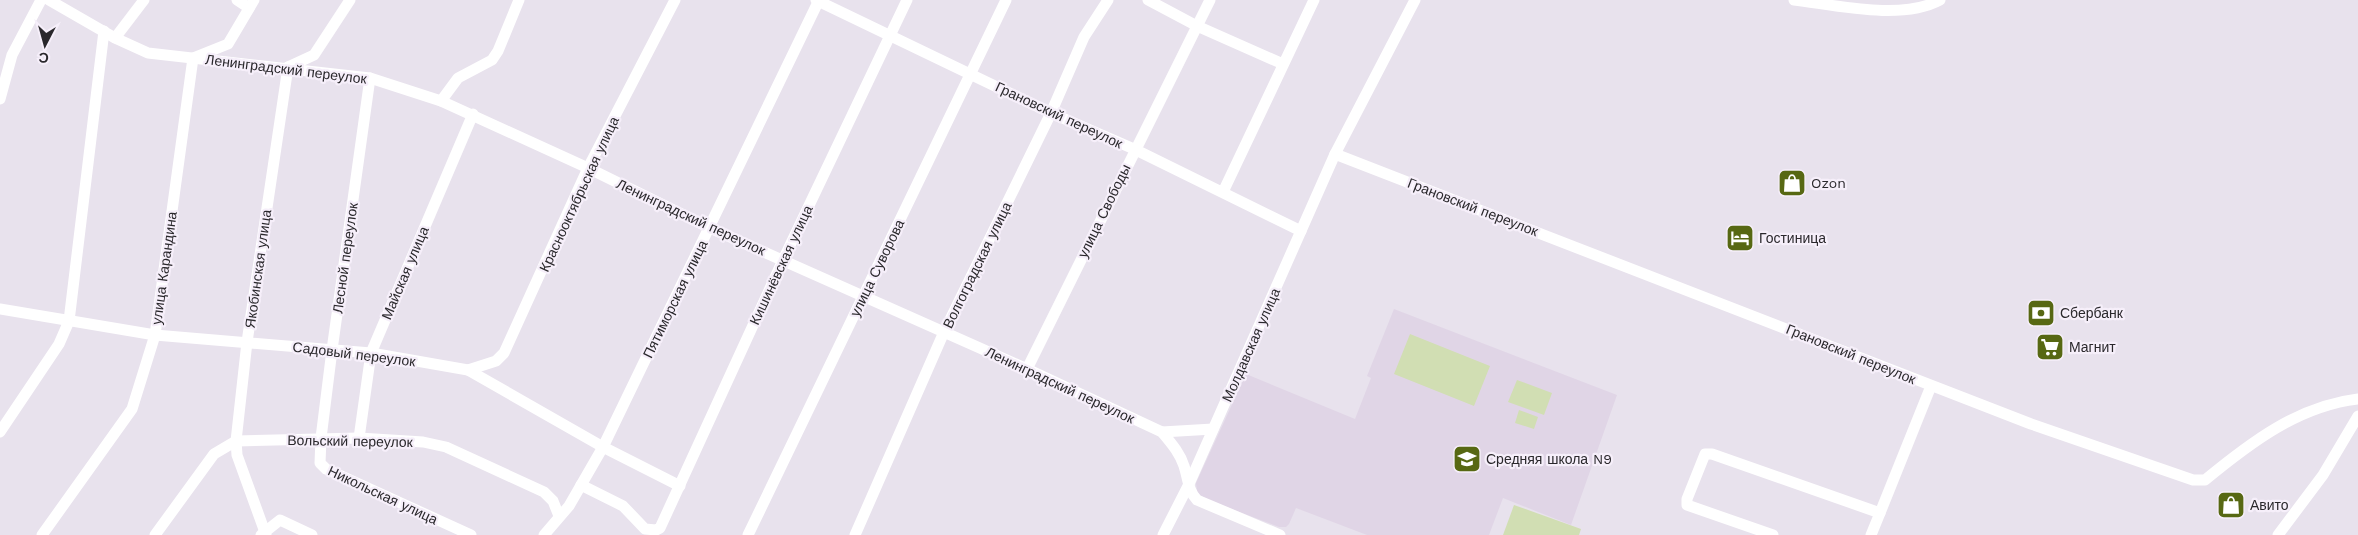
<svg xmlns="http://www.w3.org/2000/svg" width="2358" height="535" viewBox="0 0 2358 535" font-family="'Work Sans',sans-serif">
	<rect width="100%" height="100%" fill="#e8e2ed"/>
	<polygon fill="#e0d5e6" points="1394,309 1617,395 1571,525 1503,498 1489,535 1367,535 1296,508 1289,524 1286,527 1279,527 1208,500 1200,495 1197,491 1196,483 1246,374 1355,419 1371,378 1367,376"/>
	<g fill="#d1deb3">
		<polygon points="1410,334 1490,366 1474,406 1394,374"/>
		<polygon points="1517,380 1552,393 1544,415 1508,402"/>
		<polygon points="1519,410 1538,417 1534,429 1515,423"/>
		<polygon points="1514,505 1581,529 1579,535 1503,535"/>
	</g>
	<g fill="none" stroke-linecap="round" stroke-linejoin="round">
		<g stroke="#fff" stroke-width="11">
			<path d="M49,0L115,38L148,53L370,78L441,101L588,168L710,228L1027,369L1162,432C1171,443 1180,453 1184,466C1188,478 1188,491 1197,500L1280,535"/>
			<polyline points="237,0 249,8"/>
			<polyline points="816,0 1051,113 1134,149 1301,231"/>
			<polyline points="1148,0 1197,26 1283,64"/>
			<path d="M1794,0C1835,5 1902,21 1940,0"/>
			<polyline points="115,38 144,0"/>
			<polyline points="288,67 314,55 350,0"/>
			<polyline points="370,78 332,350 321,438 320,463 326,469 471,535"/>
			<polyline points="0,99 12,55 41,0"/>
			<polyline points="441,101 458,78 492,60 498,51 519,0"/>
			<path d="M1335,154L2031,424L2193,480H2205C2250,443 2298,406 2358,399"/>
			<polyline points="1223,192 1314,0"/>
			<polyline points="0,309 155,335 371,353 468,370 603,447 680,486"/>
			<polyline points="1027,369 1210,0"/>
			<polyline points="468,370 496,361 504,353 588,168 675,0"/>
			<polyline points="0,432 59,344 69,321 104,31"/>
			<polyline points="1162,432 1213,429"/>
			<polyline points="359,438 371,353 473,114"/>
			<polyline points="581,485 623,506 645,529 656,530 660,528 783,260 907,0"/>
			<polyline points="1880,513 1931,386"/>
			<polyline points="42,535 132,409 155,335 193,58 228,44 254,0"/>
			<polyline points="155,535 214,454 236,441 359,438 423,442 446,447 544,492 553,501 559,516"/>
			<polyline points="261,535 280,520 312,535"/>
			<polyline points="266,535 237,455 236,441 247,342 288,67"/>
			<polyline points="544,535 569,506 603,447 819,0"/>
			<polyline points="748,535 1006,0"/>
			<polyline points="855,535 944,332 1051,113 1084,37 1108,0"/>
			<polyline points="1163,535 1189,484 1335,154 1415,0"/>
			<polyline points="1773,535 1687,505 1687,499 1705,454 1712,454 1880,513 1871,535"/>
			<polyline points="2278,535 2323,475 2358,416"/>
		</g>
	</g>
	<defs>
		<symbol id="shop-square" viewBox="-11 -11 22 22"><rect x="-9" y="-9" width="18" height="18" rx="4" fill="#576813" stroke="#f6effa"/><path d="M-5-2.5h2.3a2.7 3.5 0 0 1 5.4 0H5L5.5 6h-11ZM-1.5-2.5h3a1.5 2.3 0 0 0-3 0Z" fill="#fff"/></symbol>
		<symbol id="hotel-square" viewBox="-11 -11 22 22"><rect x="-9" y="-9" width="18" height="18" rx="4" fill="#576813" stroke="#f6effa"/><path d="M-6-4.5h1.5V1H6V5H4.5V3h-9V5H-6ZM-4 0a1.8 1.8 0 1 1 3.6 0ZM.5 0V-2.5h3Q6-2.5 6 0Z" fill="#fff"/></symbol>
		<symbol id="bank-square" viewBox="-11 -11 22 22"><rect x="-9" y="-9" width="18" height="18" rx="4" fill="#576813" stroke="#f6effa"/><path d="M-6-4H6V4H-6ZM0-2.3a2.3 2.3 0 1 0 0 4.6a2.3 2.3 0 1 0 0-4.6Z" fill="#fff"/></symbol>
		<symbol id="supermarket-square" viewBox="-11 -11 22 22"><rect x="-9" y="-9" width="18" height="18" rx="4" fill="#576813" stroke="#f6effa"/><path d="M-6-5.5h2.5l.6 2H6L4.5 2H-2.5L-4.4-4H-6ZM-1.5 3.2a1.3 1.3 0 1 0 .1 0ZM3 3.2a1.3 1.3 0 1 0 .1 0Z" fill="#fff"/></symbol>
		<symbol id="school-square" viewBox="-11 -11 22 22"><rect x="-9" y="-9" width="18" height="18" rx="4" fill="#576813" stroke="#f6effa"/><path d="M0-5L7-2L0 1L-7-2ZM-4 1L0 2.5L4 1V4Q0 6-4 4Z" fill="#fff"/></symbol>
	</defs>
	<g fill-rule="evenodd">
		<use href="#shop-square" x="1776" y="167" width="32" height="32"/>
		<use href="#hotel-square" x="1724" y="222" width="32" height="32"/>
		<use href="#bank-square" x="2025" y="297" width="32" height="32"/>
		<use href="#supermarket-square" x="2034" y="331" width="32" height="32"/>
		<use href="#school-square" x="1451" y="443" width="32" height="32"/>
		<use href="#shop-square" x="2215" y="489" width="32" height="32"/>
	</g>
	<g text-anchor="middle" dominant-baseline="central" stroke-width="4.5" stroke-linejoin="round" paint-order="stroke">
		<g font-size="14" fill="#2a282c" stroke="#f6effa">
			<text transform="translate(286 69) rotate(7)">Ленинградский переулок</text>
			<text transform="translate(1059 115) rotate(25)">Грановский переулок</text>
			<text transform="translate(579 194) rotate(-65)">Краснооктябрьская улица</text>
			<text transform="translate(1473 207) rotate(21)">Грановский переулок</text>
			<text transform="translate(1104 211) rotate(-64)">улица Свободы</text>
			<text transform="translate(691 217) rotate(25)">Ленинградский переулок</text>
			<text transform="translate(345 258) rotate(-82)">Лесной переулок</text>
			<text transform="translate(781 265) rotate(-65)">Кишинёвская улица</text>
			<text transform="translate(977 265) rotate(-64)">Волгоградская улица</text>
			<text transform="translate(164 268) rotate(-82)">улица Карандина</text>
			<text transform="translate(877 268) rotate(-64)">улица Суворова</text>
			<text transform="translate(258 269) rotate(-82)">Якобинская улица</text>
			<text transform="translate(405 273) rotate(-67)">Майская улица</text>
			<text transform="translate(675 299) rotate(-64)">Пятиморская улица</text>
			<text transform="translate(1251 345) rotate(-66)">Молдавская улица</text>
			<text transform="translate(354 354) rotate(7)">Садовый переулок</text>
			<text transform="translate(1851 354) rotate(22)">Грановский переулок</text>
			<text transform="translate(1060 385) rotate(25)">Ленинградский переулок</text>
			<text transform="translate(350 441) rotate(1)">Вольский переулок</text>
			<text transform="translate(383 495) rotate(25)">Никольская улица</text>
		</g>
		<g font-size="14" fill="#2a282c" stroke="#f6effa" text-anchor="start">
			<text x="1811" y="183">Ozon</text>
			<text x="1759" y="238">Гостиница</text>
			<text x="2060" y="313">Сбербанк</text>
			<text x="2069" y="347">Магнит</text>
			<text x="1486" y="459">Средняя школа N9</text>
			<text x="2250" y="505">Авито</text>
		</g>
	</g>
	<g transform="translate(45 45) rotate(186)" stroke="#f6effa" stroke-width="4" paint-order="stroke">
	<path d="M0-4L9 19L0 12L-9 19Z" fill="#2a282c"/>
	<text y="-8" font-size="14" font-weight="bold" text-anchor="middle" fill="#2a282c">С</text>
	</g>
</svg>
